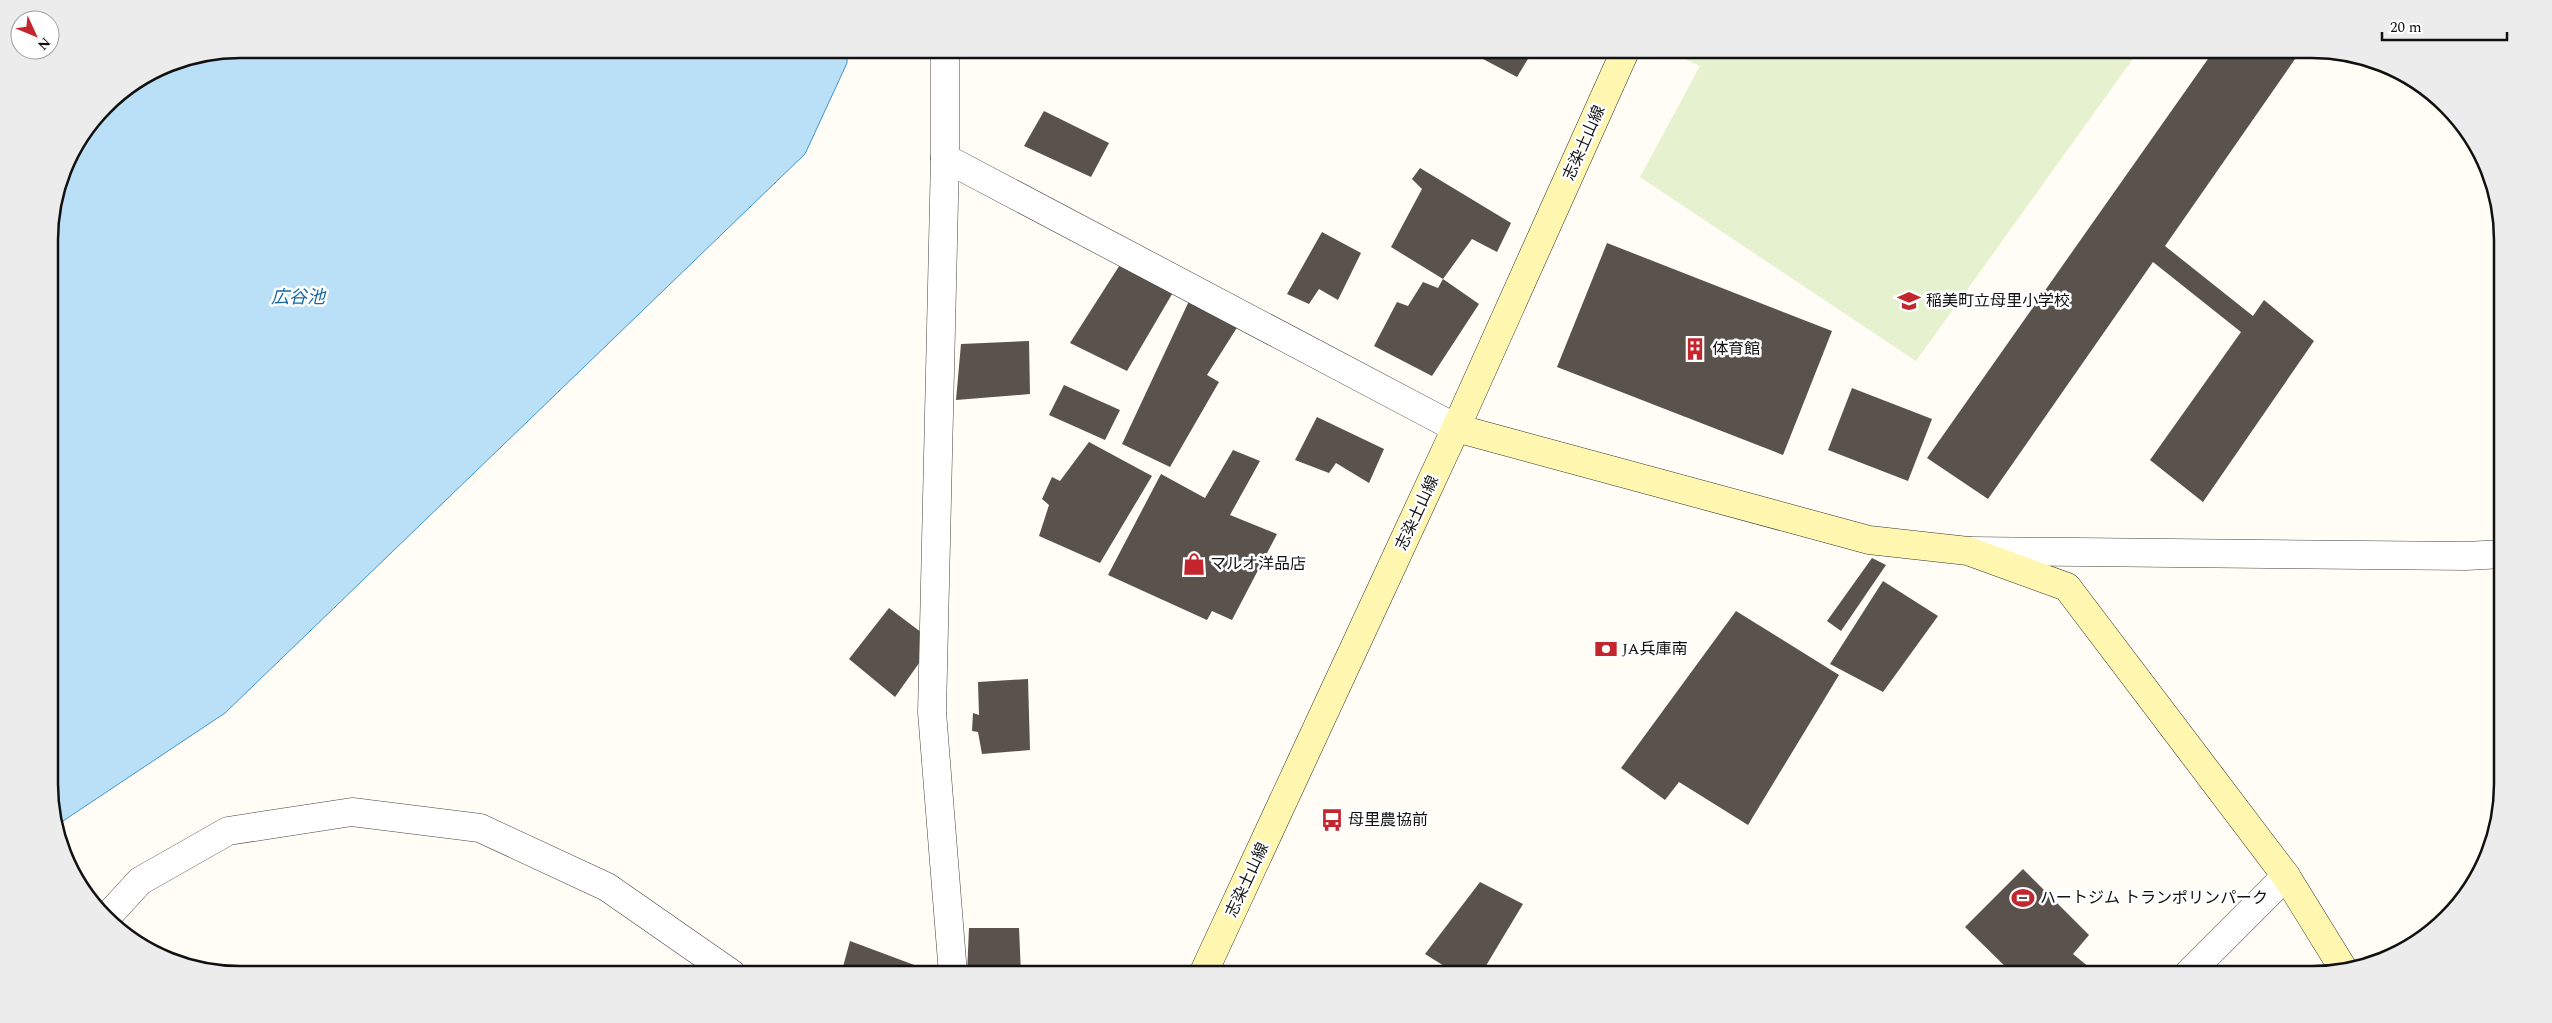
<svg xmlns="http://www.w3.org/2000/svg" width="2552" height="1023" viewBox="0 0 2552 1023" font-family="Spectral,'Noto Sans JP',serif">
	<rect width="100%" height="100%" fill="#fffdf5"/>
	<polygon fill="#e6f2cf" points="1677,49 2140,49 1916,361 1640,177 1700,66 1674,54"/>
	<polygon fill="#b9e0f7" stroke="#3f96cf" points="239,49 847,49 847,63 805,154 225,713 54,827 52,821 49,226 69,155 113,96 167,63"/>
	<g fill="#5a524d">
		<polygon points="1488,49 1534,49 1517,77 1483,59"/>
		<polygon points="2215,49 2302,49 2165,246 2253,316 2264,300 2314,341 2203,502 2150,460 2241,332 2153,262 1988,499 1927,458"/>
		<polygon points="1044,111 1109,143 1091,177 1024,146"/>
		<polygon points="1420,168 1511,223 1497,252 1472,239 1443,279 1391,247 1422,189 1412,179"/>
		<polygon points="1322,232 1361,253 1338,300 1319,289 1309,304 1287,294"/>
		<polygon points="1607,243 1832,331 1783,455 1557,367"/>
		<polygon points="1123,260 1175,289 1127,371 1070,343"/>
		<polygon points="1443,279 1479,304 1432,376 1374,346 1397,302 1408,306 1423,282 1438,288"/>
		<polygon points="1189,301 1238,326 1207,375 1219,382 1170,467 1122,444"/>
		<polygon points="1029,341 1030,394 956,400 961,344"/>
		<polygon points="1064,385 1120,410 1105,440 1049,415"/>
		<polygon points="1852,388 1932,419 1908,481 1828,450"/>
		<polygon points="1317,417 1384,449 1369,483 1336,463 1329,473 1295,460"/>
		<polygon points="1089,442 1152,476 1100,563 1039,536 1049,505 1042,499 1052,477 1060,481"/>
		<polygon points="1233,450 1260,461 1230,515 1277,534 1232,620 1212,611 1207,620 1108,575 1161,474 1205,498"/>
		<polygon points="1872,558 1886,565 1841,631 1827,621"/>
		<polygon points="1883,581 1938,616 1883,692 1830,664"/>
		<polygon points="889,608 934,642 895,697 849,659"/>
		<polygon points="1736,611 1839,675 1748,825 1679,782 1665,800 1621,768"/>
		<polygon points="1028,679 1030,750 982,754 978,732 972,731 973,713 979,715 978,682"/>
		<polygon points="2023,869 2089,935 2073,954 2095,972 2093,974 2013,974 1965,927"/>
		<polygon points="1480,882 1523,904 1481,974 1457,974 1425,954"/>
		<polygon points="969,928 1019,928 1021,974 967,974"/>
		<polygon points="850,941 917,966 913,974 841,974"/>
	</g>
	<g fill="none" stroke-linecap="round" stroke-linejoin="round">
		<defs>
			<g id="street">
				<polyline points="945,49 945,158 932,712 953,974"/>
				<polyline points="945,158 1456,428"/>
				<polyline points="1972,551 2466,556 2503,554"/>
				<polyline points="106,918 140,881 228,831 352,812 480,828 607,887 732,974"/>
				<polyline points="2188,974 2286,876"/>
			</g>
			<g id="secondary">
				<polyline points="1456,428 1869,540 1968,551 2067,587 2286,876 2344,970"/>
				<polyline points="1203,974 1456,428 1626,49"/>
			</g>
		</defs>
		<use href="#street" stroke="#444" stroke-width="29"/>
		<use href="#secondary" stroke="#333" stroke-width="29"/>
		<use href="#street" stroke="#fff" stroke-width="28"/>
		<use href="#secondary" stroke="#fff6b0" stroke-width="28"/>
	</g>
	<defs>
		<symbol id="school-bare" viewBox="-9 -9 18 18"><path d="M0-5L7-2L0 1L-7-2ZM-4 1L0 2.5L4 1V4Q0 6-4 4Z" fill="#c4262e" stroke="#fff" stroke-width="2.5" paint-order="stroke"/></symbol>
		<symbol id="building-bare" viewBox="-9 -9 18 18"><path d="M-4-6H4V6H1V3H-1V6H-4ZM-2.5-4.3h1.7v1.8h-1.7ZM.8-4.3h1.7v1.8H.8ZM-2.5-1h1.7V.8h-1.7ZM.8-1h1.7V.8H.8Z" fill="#c4262e" stroke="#fff" stroke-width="2.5" paint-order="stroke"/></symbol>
		<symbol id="shop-bare" viewBox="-9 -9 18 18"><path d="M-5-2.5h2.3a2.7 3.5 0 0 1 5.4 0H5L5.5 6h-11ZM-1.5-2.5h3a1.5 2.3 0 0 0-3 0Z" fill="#c4262e" stroke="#fff" stroke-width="2.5" paint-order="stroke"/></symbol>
		<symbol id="bank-bare" viewBox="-9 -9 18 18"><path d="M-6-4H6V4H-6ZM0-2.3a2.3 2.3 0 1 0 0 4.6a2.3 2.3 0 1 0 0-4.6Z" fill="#c4262e" stroke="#fff" stroke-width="2.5" paint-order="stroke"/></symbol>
		<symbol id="bus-bare" viewBox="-9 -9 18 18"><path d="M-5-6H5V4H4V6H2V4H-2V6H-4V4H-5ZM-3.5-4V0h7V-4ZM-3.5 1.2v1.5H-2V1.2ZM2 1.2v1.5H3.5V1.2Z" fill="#c4262e" stroke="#fff" stroke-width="2.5" paint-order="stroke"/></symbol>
		<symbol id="stadium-bare" viewBox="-9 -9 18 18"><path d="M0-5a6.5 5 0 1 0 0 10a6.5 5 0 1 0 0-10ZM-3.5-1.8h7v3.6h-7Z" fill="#c4262e" stroke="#fff" stroke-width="2.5" paint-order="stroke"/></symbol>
	</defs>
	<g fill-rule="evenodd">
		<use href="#school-bare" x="1893" y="285" width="32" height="32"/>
		<use href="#building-bare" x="1679" y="333" width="32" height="32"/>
		<use href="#shop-bare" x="1178" y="548" width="32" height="32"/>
		<use href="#bank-bare" x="1590" y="633" width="32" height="32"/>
		<use href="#bus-bare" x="1316" y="804" width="32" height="32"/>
		<use href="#stadium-bare" x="2007" y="882" width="32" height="32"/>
	</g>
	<g text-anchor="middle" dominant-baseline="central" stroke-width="5" stroke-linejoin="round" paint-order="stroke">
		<g font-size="16" fill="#111" stroke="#fff">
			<text transform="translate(1584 143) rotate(-66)">志染土山線</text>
			<text transform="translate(1417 513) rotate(-65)">志染土山線</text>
			<text transform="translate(1247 880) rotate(-65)">志染土山線</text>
		</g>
		<g font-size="16" fill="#111" stroke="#fff" text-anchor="start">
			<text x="1926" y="301">稲美町立母里小学校</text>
			<text x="1712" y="349">体育館</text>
			<text x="1210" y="564">マルオ洋品店</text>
			<text x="1622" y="649">JA兵庫南</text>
			<text x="1348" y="820">母里農協前</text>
			<text x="2040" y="898">ハートジム トランポリンパーク</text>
		</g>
		<g font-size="18" font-style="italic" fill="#1768a6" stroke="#fff">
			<text x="298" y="297">広谷池</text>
		</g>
	</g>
	<path d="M0 0H2552V1023H0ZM240 58H2312A182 182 0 0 1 2494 240V784A182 182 0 0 1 2312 966H240A182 182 0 0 1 58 784V240A182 182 0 0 1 240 58Z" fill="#ececec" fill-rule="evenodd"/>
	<path fill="none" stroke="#111" stroke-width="2.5" d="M240 58H2312A182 182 0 0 1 2494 240V784A182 182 0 0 1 2312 966H240A182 182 0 0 1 58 784V240A182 182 0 0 1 240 58Z"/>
	<g transform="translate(35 35) rotate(134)"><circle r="24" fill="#ffffff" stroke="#a0a0a0"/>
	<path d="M0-4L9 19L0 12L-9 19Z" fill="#c4262e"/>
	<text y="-8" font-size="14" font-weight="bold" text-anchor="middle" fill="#111111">N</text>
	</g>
	<path d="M2382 32v8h125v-8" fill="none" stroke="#111111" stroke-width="2.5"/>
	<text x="2390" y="32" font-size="15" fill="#111111" stroke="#ffffff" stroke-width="4" paint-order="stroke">20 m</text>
</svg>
